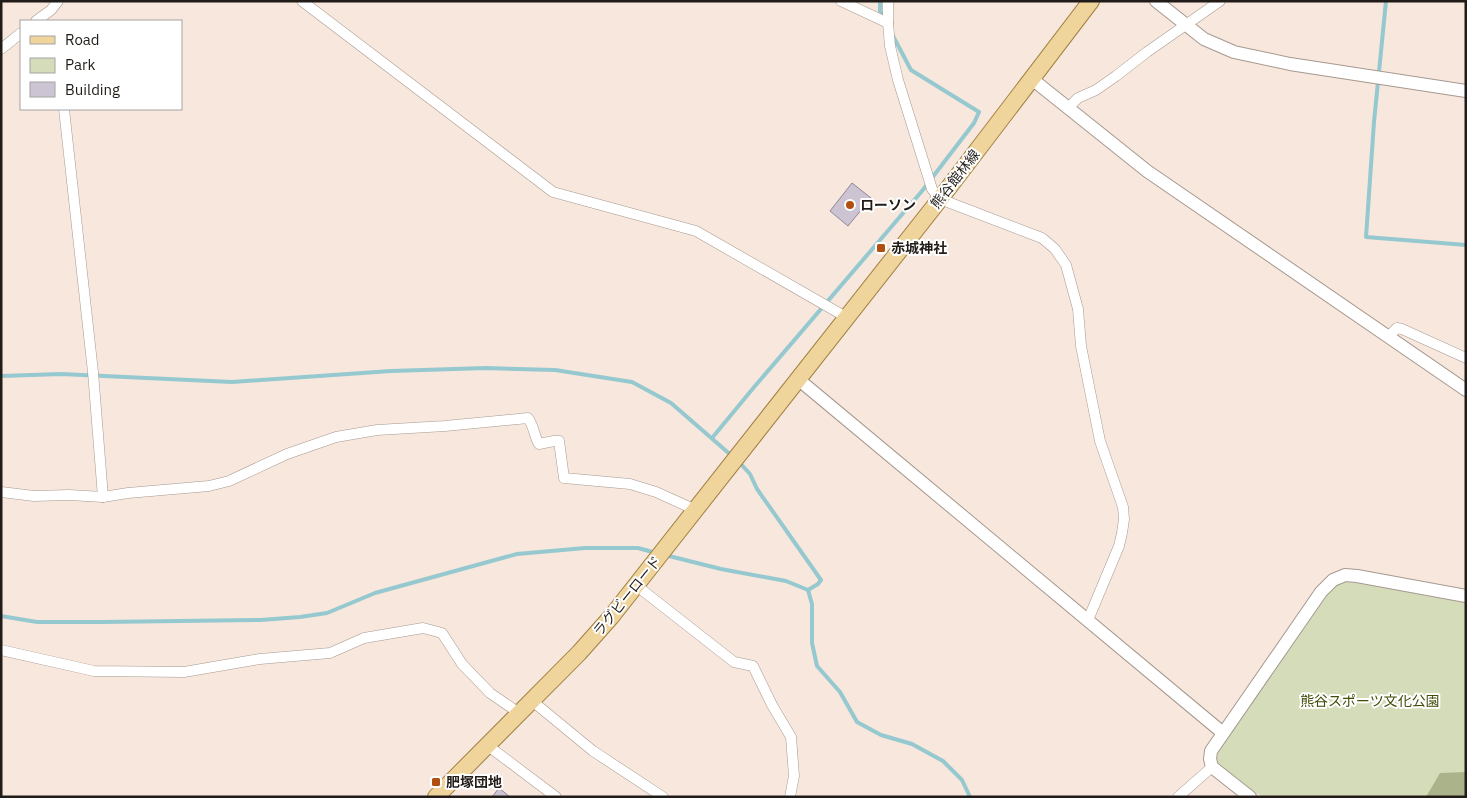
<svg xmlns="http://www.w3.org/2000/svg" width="1467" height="798" viewBox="0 0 1467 798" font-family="'IBM Plex Sans','Noto Sans JP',sans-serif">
	<rect width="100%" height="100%" fill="#f7e7dd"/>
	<polygon fill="#d5dcba" points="1350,580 1466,601 1466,797 1263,797 1251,790 1216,761 1219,749 1324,597 1336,585"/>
	<polygon fill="#abb38b" points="1466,772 1466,797 1426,797 1440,773"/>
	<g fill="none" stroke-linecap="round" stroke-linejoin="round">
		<g stroke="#95c9cf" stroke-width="4">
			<polyline points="880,1 880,11 884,19"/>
			<polyline points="1386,1 1374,122 1366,237 1466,245"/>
			<polyline points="1,376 61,374 232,382 391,371 486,368 555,370 632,382 671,403 732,456"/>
			<polyline points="712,438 755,386 922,191 974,123 979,112 911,70 893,36"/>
			<polyline points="739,462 750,474 757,489 821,580 818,584 808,590"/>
			<polyline points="665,555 721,569 786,581 808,590"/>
			<polyline points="808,590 812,604 812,643 817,666 840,692 857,722 881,735 912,744 943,761 962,780 970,797"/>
			<polyline points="1,616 37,622 103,622 261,620 300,617 327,613 375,593 517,554 585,548 638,548 656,553"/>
		</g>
	</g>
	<g fill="#ccc4d2" stroke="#908795">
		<polygon points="852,183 871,198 848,226 830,211"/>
		<polygon points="499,788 510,797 492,797"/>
	</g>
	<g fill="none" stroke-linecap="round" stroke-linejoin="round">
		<defs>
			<g id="minor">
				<polyline points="302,1 553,192 696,231 846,317"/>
				<polyline points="841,1 888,23"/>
				<polyline points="888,1 888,23 890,46 898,80 932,189 940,199 1042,238 1055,249 1066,265 1078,309 1081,346 1100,441 1123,507 1124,519 1122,533 1119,546 1088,620"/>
				<polyline points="36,21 51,10 58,1"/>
				<polyline points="1,49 21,33"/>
				<polyline points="1068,108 1078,98 1096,90 1116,76 1147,52 1220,1"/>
				<polyline points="64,109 93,372 103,497"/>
				<polyline points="1388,337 1397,328 1402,329 1466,358"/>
				<path d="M1,492L34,496L69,495L103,497L128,493L209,486L229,481L287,454L336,437L377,430L445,426L528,418C534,426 534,436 539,444L554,441H559L564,478L630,484L656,492L696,510"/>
				<polyline points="637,586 734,662 753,666 772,705 791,737 794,776 790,797"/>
				<polyline points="1,650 94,671 184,672 260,659 330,653 364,638 423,628 442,633 462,664 490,693 519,713"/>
				<polyline points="531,700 593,751 663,797"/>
				<polyline points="487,745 556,797"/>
				<polyline points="1178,797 1212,767"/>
			</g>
			<g id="tertiary">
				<polyline points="1156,1 1204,39 1234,52 1290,64 1466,91"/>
				<polyline points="1032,79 1147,171 1466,390"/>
				<polyline points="798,379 1223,733"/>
				<polyline points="1250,797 1212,767 1210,759 1211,751 1321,592 1333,580 1345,575 1357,576 1466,596"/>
			</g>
			<polyline id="primary" points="436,797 579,653 611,617 940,199 1091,1"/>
		</defs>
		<use href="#minor" stroke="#a7998f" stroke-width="11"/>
		<use href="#tertiary" stroke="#a7998f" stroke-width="14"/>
		<use href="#primary" stroke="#a08142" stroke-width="18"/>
		<use href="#minor" stroke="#fff" stroke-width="10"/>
		<use href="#tertiary" stroke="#fff" stroke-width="12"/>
		<use href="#primary" stroke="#efd49b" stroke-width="16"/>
	</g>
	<g fill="#b04f10" stroke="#fff" stroke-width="2">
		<circle cx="850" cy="205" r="5"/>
		<rect x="876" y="243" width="10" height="10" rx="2.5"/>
		<rect x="431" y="777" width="10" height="10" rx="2.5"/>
	</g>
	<g text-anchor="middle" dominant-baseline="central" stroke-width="4" stroke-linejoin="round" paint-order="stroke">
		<g font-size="14" fill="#211c18" stroke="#fff">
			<text transform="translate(955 179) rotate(-52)">熊谷館林線</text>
			<text transform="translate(627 596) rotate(-51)">ラグビーロード</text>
		</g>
		<g font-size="14" font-weight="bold" fill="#211c18" stroke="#fff" text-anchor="start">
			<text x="860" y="205">ローソン</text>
			<text x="891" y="248">赤城神社</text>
			<text x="446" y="782">肥塚団地</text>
		</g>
		<g font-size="14" fill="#444c0a" stroke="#fff">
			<text x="1370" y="701">熊谷スポーツ文化公園</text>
		</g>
	</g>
	<rect width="1467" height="798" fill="none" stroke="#211c18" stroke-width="5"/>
	<rect x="20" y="20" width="162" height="90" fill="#ffffff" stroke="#a6a4a3"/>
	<rect x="30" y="36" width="25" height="8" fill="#efd49b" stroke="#a6a4a3"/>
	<text x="65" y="45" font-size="15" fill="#211c18">Road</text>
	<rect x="30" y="58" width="25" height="15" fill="#d5dcba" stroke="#a6a4a3"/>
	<text x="65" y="70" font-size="15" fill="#211c18">Park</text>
	<rect x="30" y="82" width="25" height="15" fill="#ccc4d2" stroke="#a6a4a3"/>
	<text x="65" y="95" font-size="15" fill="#211c18">Building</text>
</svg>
